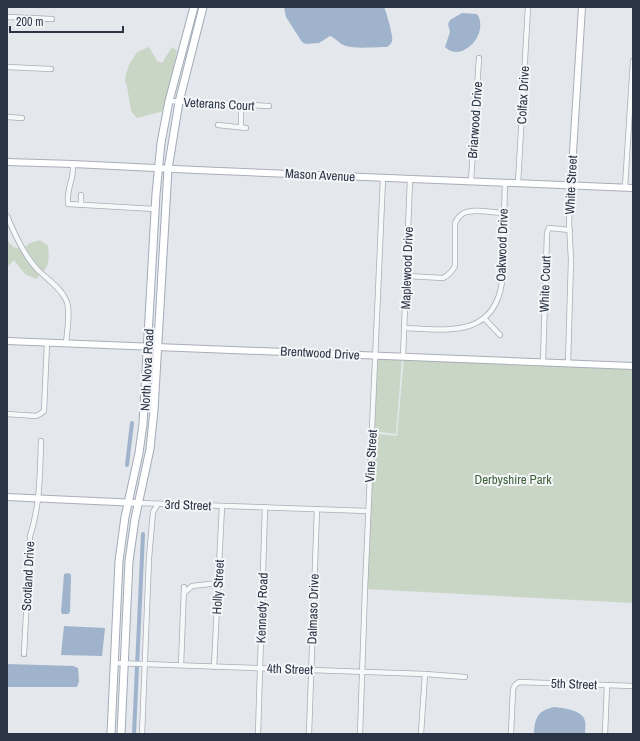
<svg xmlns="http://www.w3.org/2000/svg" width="640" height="741" viewBox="0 0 640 741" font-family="'Archivo Narrow',sans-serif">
	<rect width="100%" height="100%" fill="#e4e7ec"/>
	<g fill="#c9d6c5">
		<polygon points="149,47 157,61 162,63 172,47 177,51 164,111 137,118 131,111 127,86 125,81 126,74 129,65 137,52"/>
		<polygon points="7,240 13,247 22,249 35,270 40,275 36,279 25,274 14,260 7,267"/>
		<path d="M40,240L48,246C49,256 50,264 43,272L39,268L25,247L30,243Z"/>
		<polygon points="377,358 402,359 396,434 374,431"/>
		<polygon points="404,358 633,366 633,603 365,589 372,433 397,436"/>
	</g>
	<g fill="#9fb4cc">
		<path d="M284,7H384C387,14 388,20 390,26C391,34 396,42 387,47C377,47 355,49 346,46C339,44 336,38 330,36L319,43L306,44L302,42L286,17Z"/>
		<path d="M462,13L477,14C490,33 462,64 445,47L450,32L448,24L450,20Z"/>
		<polygon points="69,573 71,575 70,612 68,614 62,614 61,612 64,574"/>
		<polygon points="64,626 105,628 102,656 61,655"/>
		<polygon points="7,664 73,666 78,668 79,681 77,687 7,687"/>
		<path d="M554,707C563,708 583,710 585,721C586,725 585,730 585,734H534C535,718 537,711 554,707Z"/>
	</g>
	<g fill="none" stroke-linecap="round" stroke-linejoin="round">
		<g stroke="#9fb4cc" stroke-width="4">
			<polyline points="127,465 132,423"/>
			<polyline points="134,734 143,534"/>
		</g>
		<defs>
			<g id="street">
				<polyline points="7,17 52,19"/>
				<polyline points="7,67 51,69"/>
				<polyline points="169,101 269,106"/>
				<polyline points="7,117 22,118"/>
				<polyline points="218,125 246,128"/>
				<polyline points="241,127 241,110"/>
				<path d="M73,164C73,170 73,176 71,181C69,189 67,195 68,204L155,209"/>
				<polyline points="471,181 479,58"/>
				<polyline points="518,183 528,7"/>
				<polyline points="625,187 633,61"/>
				<polyline points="81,205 81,195"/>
				<path d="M7,216C14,233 26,258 38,270C47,279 61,288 66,300C71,309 67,332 66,343"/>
				<path d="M407,276L443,278C449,275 452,272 455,266V223C458,218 459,215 464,213C473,208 494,213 504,213"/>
				<polyline points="484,318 500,335"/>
				<path d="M405,328C447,330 494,338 502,282L505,183"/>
				<polyline points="403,357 410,179"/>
				<polyline points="543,362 547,233 549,228 570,230"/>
				<polyline points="568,363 571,260 569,223 571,185"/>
				<polyline points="7,414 36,416 40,414 44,411 47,342"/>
				<polyline points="138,503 368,511"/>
				<polyline points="184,593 192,586 218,583"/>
				<path d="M24,654L30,536C40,506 40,473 41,441"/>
				<polyline points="114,663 425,674 465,677"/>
				<polyline points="181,665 184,587"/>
				<polyline points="214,667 222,506"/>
				<polyline points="142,734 149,558 153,512 158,504"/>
				<polyline points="258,734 265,507"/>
				<polyline points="309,734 317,509"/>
				<polyline points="360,734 365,589 383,178"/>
				<polyline points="421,734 425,674"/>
				<polyline points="511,734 513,689 515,685 519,682 633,686"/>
				<polyline points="605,734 607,685"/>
			</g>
			<g id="secondary">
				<polyline points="7,162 73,164 196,170 633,188"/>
				<polyline points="571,185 582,7"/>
				<polyline points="7,341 633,366"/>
				<polyline points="7,497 138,503"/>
			</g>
			<g id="primary">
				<polyline points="111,734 119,561 125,517 139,453 143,424 156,194 161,143 169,101 194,7"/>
				<polyline points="121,734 129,561 135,519 150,449 154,410 168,169 179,102 203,7"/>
			</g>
		</defs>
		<use href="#street" stroke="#a9aeb7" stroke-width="6"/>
		<use href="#secondary" stroke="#a9aeb7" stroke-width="8"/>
		<use href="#primary" stroke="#a3abb8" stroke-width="9"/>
		<use href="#street" stroke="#f7f8fa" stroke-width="4.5"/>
		<use href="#secondary" stroke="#fff" stroke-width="6"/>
		<use href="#primary" stroke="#fff" stroke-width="7"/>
	</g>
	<g text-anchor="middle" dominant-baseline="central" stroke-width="4" stroke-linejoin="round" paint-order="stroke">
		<g font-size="13" fill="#2b3445" stroke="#f4f6f9">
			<text transform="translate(523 95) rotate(-87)">Colfax Drive</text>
			<text transform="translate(219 104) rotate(3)">Veterans Court</text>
			<text transform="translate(475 120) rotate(-86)">Briarwood Drive</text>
			<text transform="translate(320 175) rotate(3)">Mason Avenue</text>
			<text transform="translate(571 185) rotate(-87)">White Street</text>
			<text transform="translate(502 245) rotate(-88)">Oakwood Drive</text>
			<text transform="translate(407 268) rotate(-88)">Maplewood Drive</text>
			<text transform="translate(545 284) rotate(-88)">White Court</text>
			<text transform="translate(320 353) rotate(3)">Brentwood Drive</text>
			<text transform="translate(147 370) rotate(-87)">North Nova Road</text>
			<text transform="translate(371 456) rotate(-87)">Vine Street</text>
			<text transform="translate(188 505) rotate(2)">3rd Street</text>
			<text transform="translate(28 576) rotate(-87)">Scotland Drive</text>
			<text transform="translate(218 587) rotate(-87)">Holly Street</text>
			<text transform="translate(262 608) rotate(-88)">Kennedy Road</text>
			<text transform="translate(313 609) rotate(-88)">Dalmaso Drive</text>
			<text transform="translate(290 669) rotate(2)">4th Street</text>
			<text transform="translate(574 684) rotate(2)">5th Street</text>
		</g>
		<g font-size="13" fill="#3f6138" stroke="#f4f6f9">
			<text x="513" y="479">Derbyshire Park</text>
		</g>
	</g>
	<rect width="640" height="741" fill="none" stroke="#2b3445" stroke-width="16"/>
	<path d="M10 26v6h113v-6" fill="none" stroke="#2b3445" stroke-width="2"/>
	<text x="16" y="26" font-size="12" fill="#2b3445" stroke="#f4f6f9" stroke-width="3" paint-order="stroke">200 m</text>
</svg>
